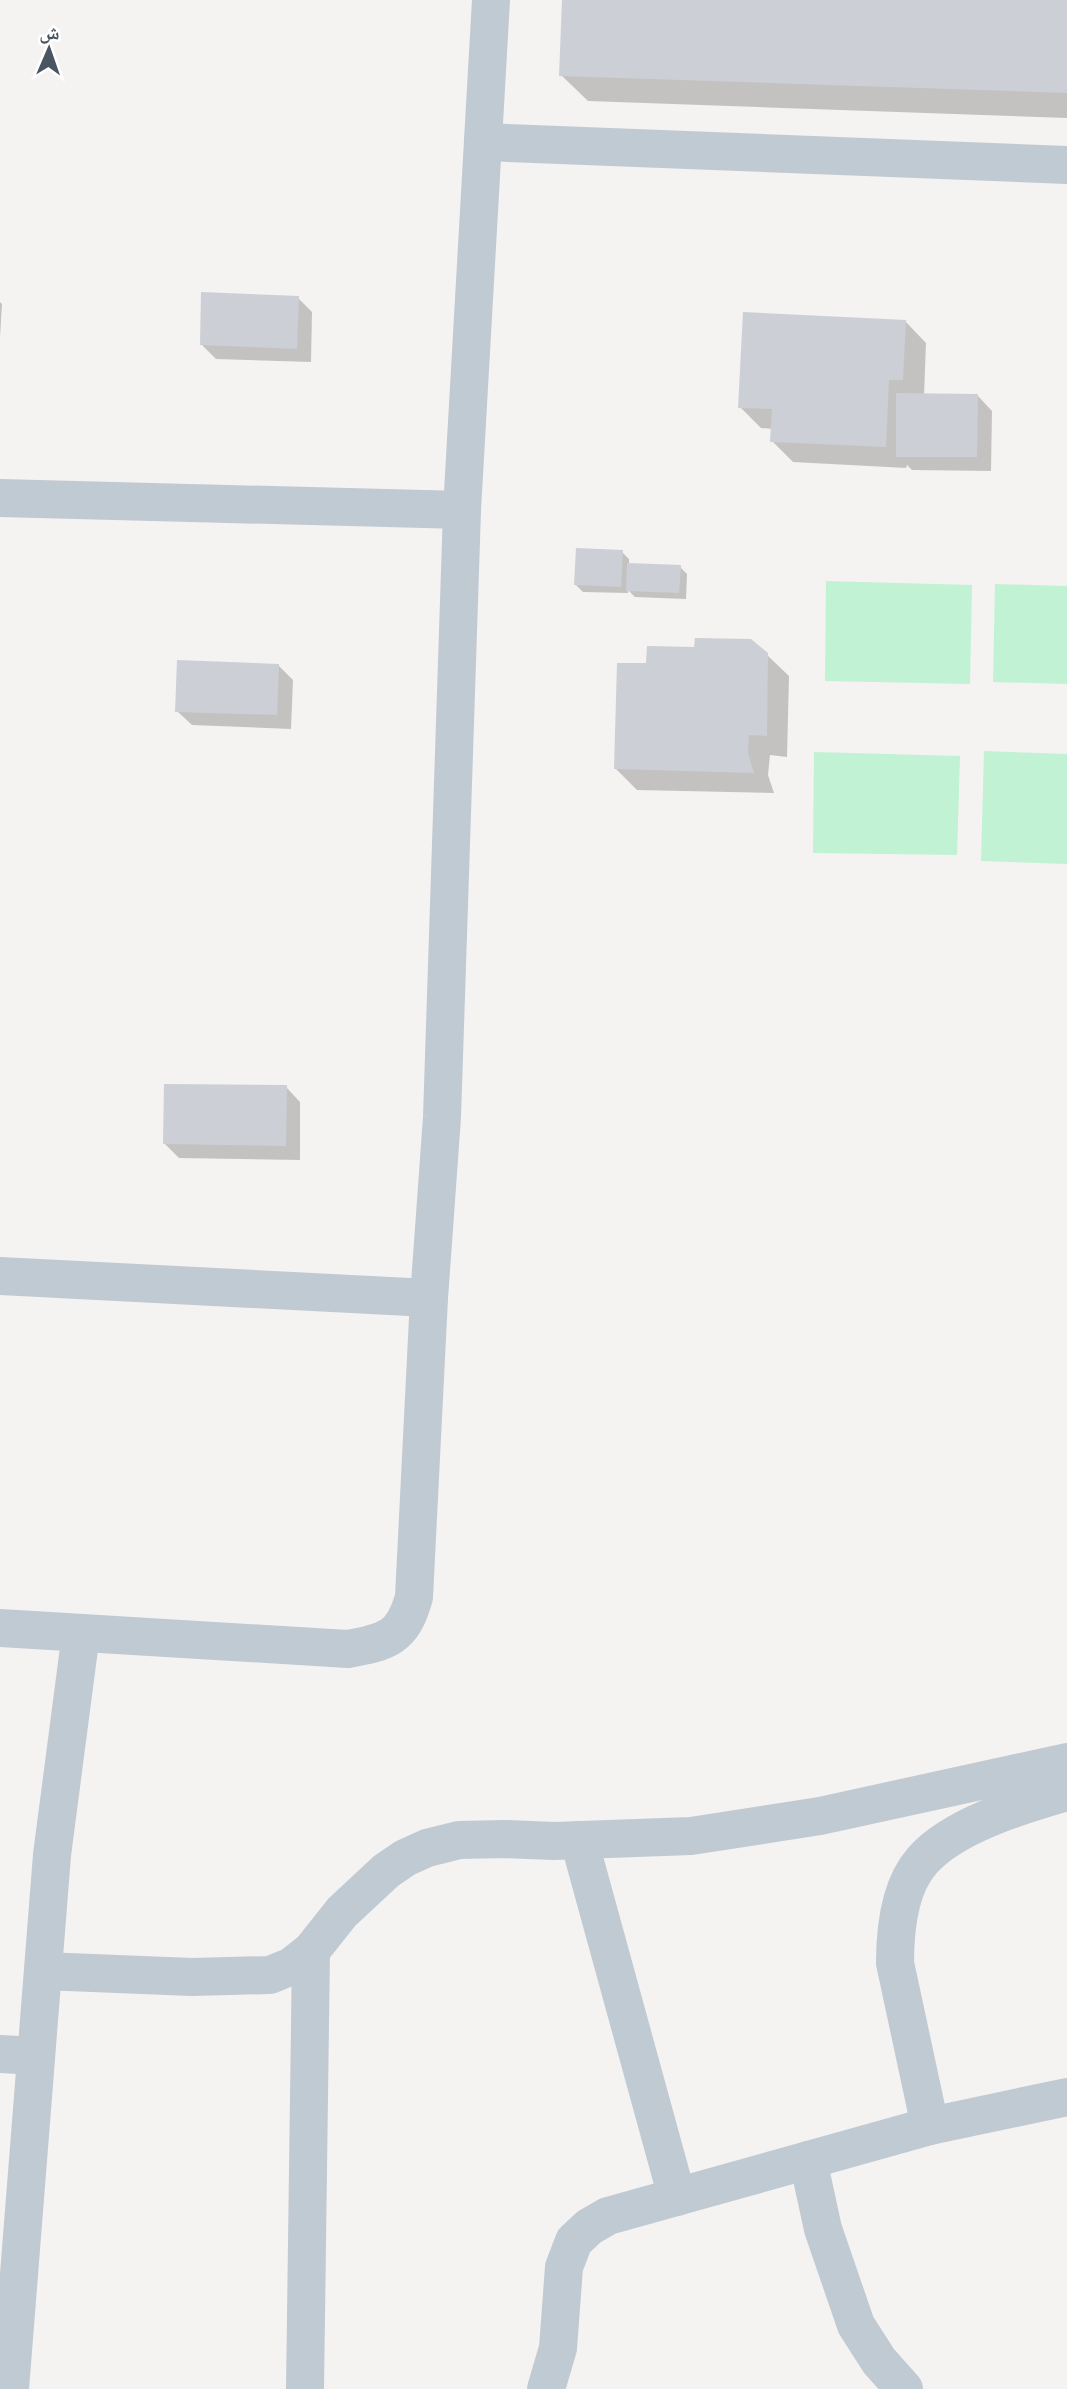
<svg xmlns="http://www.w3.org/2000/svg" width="1067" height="2389" viewBox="0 0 1067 2389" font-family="Quicksand,'Noto Naskh Arabic',sans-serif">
	<rect width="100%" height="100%" fill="#f5f2f2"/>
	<g fill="#c1f2d3">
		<polygon points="826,581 972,585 970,684 825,681"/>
		<polygon points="995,584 1067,586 1067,684 993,682"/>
		<polygon points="984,751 1067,754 1067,864 981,861"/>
		<polygon points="814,752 960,756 957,855 813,853"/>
	</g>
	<g fill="#0003">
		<polygon points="564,0 1067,0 1067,118 588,101 561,75"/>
		<polygon points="298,298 312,312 311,362 216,359 201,344"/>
		<polygon points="0,302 2,304 0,337"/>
		<polygon points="905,321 926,343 924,396 978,396 992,411 991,471 912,470 907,465 906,468 793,462 772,441 773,429 761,428 740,407"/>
		<polygon points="622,552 629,559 629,564 680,567 687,574 686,599 635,597 628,590 628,593 583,592 576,585"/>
		<polygon points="696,649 767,655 789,676 787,757 770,755 768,775 774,793 637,790 616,769 648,665"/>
		<polygon points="278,665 293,680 291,729 192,725 177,711"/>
		<polygon points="286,1087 300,1102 300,1160 179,1158 165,1144"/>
	</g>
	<g fill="#cccfd5">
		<polygon points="562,0 1067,0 1067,93 559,76"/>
		<polygon points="201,292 299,296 297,349 200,345"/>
		<polygon points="743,312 906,320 903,380 889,380 886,447 770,442 772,409 738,408"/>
		<polygon points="896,393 978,394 977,457 896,457"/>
		<polygon points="576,548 623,550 621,587 574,585"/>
		<polygon points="627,563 681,565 679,593 626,591"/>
		<polygon points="695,638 751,639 768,653 767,736 749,735 748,753 754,773 614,769 617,663 646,663 647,646 694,647"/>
		<polygon points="177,660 279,664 277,715 175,712"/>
		<polygon points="164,1084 287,1085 286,1146 163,1144"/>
	</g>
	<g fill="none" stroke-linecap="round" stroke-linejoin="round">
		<g stroke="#c0cad2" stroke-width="38">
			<polyline points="483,142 1067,165"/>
			<polyline points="0,498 462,510"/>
			<polyline points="0,1276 429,1298"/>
			<path d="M0,1628L348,1649C388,1642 403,1637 414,1597L429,1298L442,1117L462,510L491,0"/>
			<polyline points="579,1840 677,2197"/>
			<polyline points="43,1971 192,1977 270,1975 292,1966 311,1951 342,1912 386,1871 405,1858 427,1848 459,1840 505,1839 554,1841 691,1836 820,1816 1067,1762"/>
			<polyline points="0,2054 36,2056"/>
			<path d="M930,2126L895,1963C895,1929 899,1887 922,1861C953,1825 1022,1805 1067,1792"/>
			<polyline points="808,2160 823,2229 856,2325 879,2361 904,2389"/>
			<polyline points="10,2389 52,1855 81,1633"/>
			<polyline points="305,2389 311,1951"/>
			<polyline points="546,2389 558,2348 564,2267 574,2241 589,2227 608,2216 930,2126 1067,2097"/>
		</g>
	</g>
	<g transform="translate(49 49) rotate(2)" stroke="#ffffff" stroke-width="5" paint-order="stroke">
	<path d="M0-5L12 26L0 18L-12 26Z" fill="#495661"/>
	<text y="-10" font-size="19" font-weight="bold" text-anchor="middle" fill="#495661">ش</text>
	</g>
</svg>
